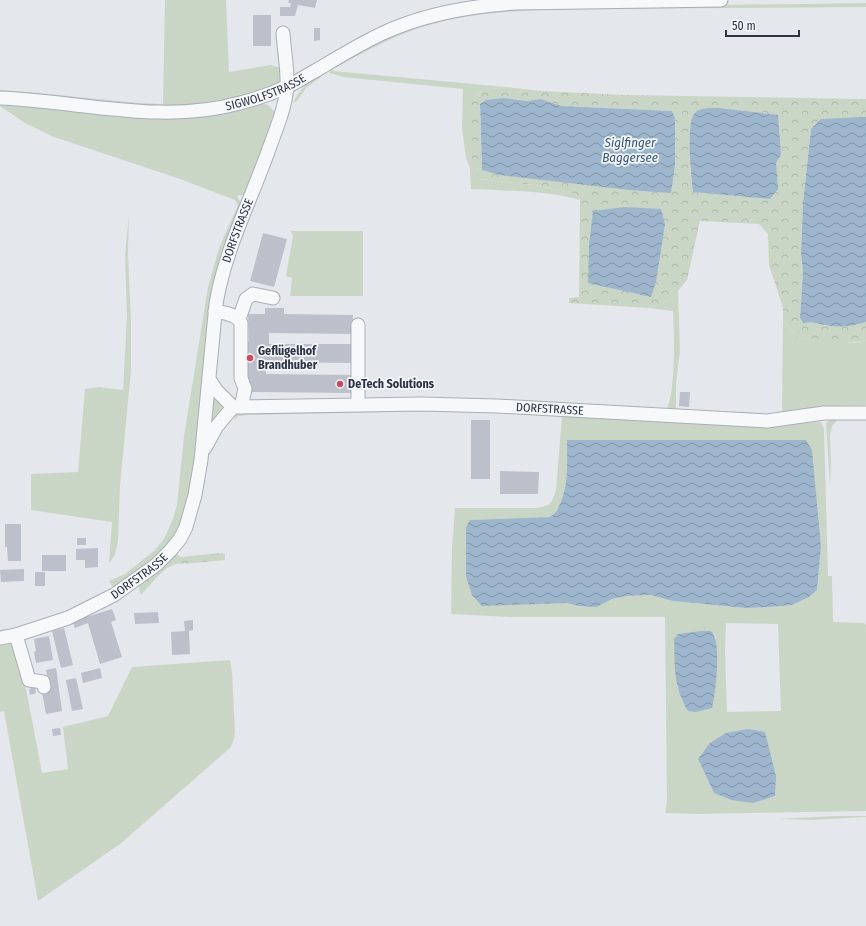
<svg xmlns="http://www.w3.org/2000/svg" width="866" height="926" viewBox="0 0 866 926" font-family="'Fira Sans Condensed',sans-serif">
	<defs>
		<pattern id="forest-crowns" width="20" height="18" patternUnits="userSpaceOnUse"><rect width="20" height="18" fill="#cad6c5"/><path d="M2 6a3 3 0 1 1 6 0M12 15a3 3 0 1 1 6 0" fill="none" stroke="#aeb8ab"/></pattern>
		<pattern id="water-waves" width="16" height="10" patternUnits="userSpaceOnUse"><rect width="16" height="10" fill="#9eb6cd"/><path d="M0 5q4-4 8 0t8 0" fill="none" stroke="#8195a8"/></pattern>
	</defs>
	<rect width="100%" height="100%" fill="#e4e7ec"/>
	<g fill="#cad6c5" fill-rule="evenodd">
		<polygon points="165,0 226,0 229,72 271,65 280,68 280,81 277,85 263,90 219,102 185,106 149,106 0,93 0,90 28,92 138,103 163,104"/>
		<path d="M866,3V7C782,8 699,8 615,9C553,10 489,8 429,25C395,35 364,52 333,69V71L506,87L485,90L473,99L479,179L534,185L576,194L580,200C545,190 507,191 471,189L470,168L466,158L462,128L463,89L343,77L330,73L329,69L368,47L400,32L428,22L490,10L643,6Z"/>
		<path d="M326,73L306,88L297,101L293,103C299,91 311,75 326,73Z"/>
		<polygon points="0,103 90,112 263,103 268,105 275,112 274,117 271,119 275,122 244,195 239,195 237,197 241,203 231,231 195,470 185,518 166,550 131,577 115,586 112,586 109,581 125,574 155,550 164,539 173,519 177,505 184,436 208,287 219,248 238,205 235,200 180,179 54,137 25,123 0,106"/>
		<polygon points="129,215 128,255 131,320 131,370 120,486 118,541 115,555 109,563 112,522 31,510 31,474 78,472 85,389 99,387 123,390 127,317 125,255"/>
		<polygon points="291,231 363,231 363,296 290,296 292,278 286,276 293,236"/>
		<path d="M678,289L680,351L676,383V413L666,410C676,396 674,331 673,311L648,308L670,300Z"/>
		<polygon points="783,320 798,338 855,343 866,340 866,405 813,407 782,413"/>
		<polygon points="212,395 227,407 211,431"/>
		<polygon points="435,409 435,411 248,415 238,416 234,421 237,412"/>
		<path d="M562,416L755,425L821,422L824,429L828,576H832L833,622L864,623L866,625V811L696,814L665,813L667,800L665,617H510L451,614L452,547L455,508H538L548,505L552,501L556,490ZM567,440L818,523L821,547L817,590L792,605L770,607L745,608L673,601L650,595L626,596L612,599L597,607L578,606L567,603H544L470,520L550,517C553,514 556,512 558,508C569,488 567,462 567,440ZM726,623L778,624L781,711L727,712L725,651ZM711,631L716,637L682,701L677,686L674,639ZM698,759L771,760L776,776L731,800L714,793Z"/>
		<polygon points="839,418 832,426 830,435 831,465 830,487 826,423 832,419"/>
		<polygon points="0,642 15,642 27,694 42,773 68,769 63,727 108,716 132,667 230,660 232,672 235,732 234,738 231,747 120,844 38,901 4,711 0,712"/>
		<polygon points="835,816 866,816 866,817 812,820 778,819"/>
	</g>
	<g fill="url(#forest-crowns)" fill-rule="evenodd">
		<path d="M506,87L542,91L624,95L866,99V117H862L811,129L803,203L801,253L803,272L800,318L803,323L813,321L826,326L857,325L866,322V340C843,346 821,341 798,338L783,320V307L769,265L768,234L759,224L700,221L687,280L670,300L648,308L569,303V298L579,297L580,200L576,194L534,185L479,179L474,166L470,147L468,108L473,99L485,90ZM505,98L526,101L541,99L561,106L672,111L675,118V165L482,170L480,116L481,104ZM691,128L781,155L776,163L770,199L693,192L690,169Z"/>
		<polygon points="175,553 181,557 221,553 225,554 225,560 194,563 176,564 167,568 159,575 141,595 139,589 139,584"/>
	</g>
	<g fill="url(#water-waves)">
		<polygon points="505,98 526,101 541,99 561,106 672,111 675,118 675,165 671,193 629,190 500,175 482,170 480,104 486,100"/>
		<path d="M718,108L778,115L781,155L776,163L778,189L770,199L693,192C691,177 686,124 694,114C699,107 710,108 718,108Z"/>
		<path d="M862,117H866V322C856,326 836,328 825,325C814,323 815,321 803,323L800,318L803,272L801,253L803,203L811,129L821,119Z"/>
		<polygon points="625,207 661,209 665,224 656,282 651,297 588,283 589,245 593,211"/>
		<path d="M567,440H806L812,450L821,547L817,590L809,597L792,605L770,607L745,608L673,601L650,595L626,596L612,599L597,607L578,606L567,603L482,606L472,595L466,577V527L470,520L550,517C553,514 557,512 558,508C569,488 567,462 567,440Z"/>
		<path d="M701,631H711C722,639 716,694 712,708L696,712L688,711C673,687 675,666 674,639L678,634Z"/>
		<polygon points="748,729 765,732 776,776 775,796 753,803 731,800 714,793 698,759 710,743 726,733"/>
	</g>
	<g fill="#bbc0ca">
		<polygon points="289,0 317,0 315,8 298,5 295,16 280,16 280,7 290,7 291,3 288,3"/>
		<rect x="253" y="15" width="18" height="31"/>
		<polygon points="314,28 320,28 320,40 314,41"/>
		<polygon points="263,233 287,239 274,287 250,281"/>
		<polygon points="265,308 284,308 284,314 353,315 352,334 269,333 269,344 352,344 352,363 266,362 266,374 352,375 352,393 248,392 248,374 243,374 244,342 249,342 248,314 265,314"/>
		<polygon points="680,392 690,392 689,407 679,406"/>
		<rect x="471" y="420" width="19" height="59"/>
		<polygon points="500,471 539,472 538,494 500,494"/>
		<polygon points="5,524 21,524 21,561 8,561 7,547 5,547"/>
		<rect x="77" y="538" width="9" height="7"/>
		<polygon points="98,548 98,567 85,568 85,560 76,560 76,549"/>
		<rect x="42" y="555" width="24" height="16"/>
		<polygon points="24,569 24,581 1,582 0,570"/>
		<rect x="35" y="572" width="10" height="14"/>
		<polygon points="112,609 116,620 111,622 122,657 100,664 88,623 75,628 72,620 85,614 86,617"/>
		<polygon points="158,612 159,623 135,624 134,613"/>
		<polygon points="193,620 193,630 189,631 190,654 172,655 171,632 185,631 184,621"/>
		<polygon points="64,628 73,665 61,668 52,631"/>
		<polygon points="49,636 53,660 36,663 34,652 36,651 34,639"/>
		<polygon points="56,668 62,711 46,714 42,692 50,691 46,670"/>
		<polygon points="100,668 102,678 83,683 81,673"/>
		<polygon points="76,678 83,709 72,711 66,680"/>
		<polygon points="35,687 36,693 30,695 29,689"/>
		<polygon points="60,728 61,735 53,736 52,729"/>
	</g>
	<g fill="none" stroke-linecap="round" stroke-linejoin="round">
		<defs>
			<g id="minor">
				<path id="s1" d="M0,98C80,101 161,125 240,103C256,99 271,94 286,87C296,83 305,76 315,71C337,58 358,45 381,34C423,14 470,6 516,3L721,0"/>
				<path d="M215,311C224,313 237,314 241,323V378L245,389L241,407"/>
				<polyline points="239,319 246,299 253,294 273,298"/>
				<path id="s2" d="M209,379L216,390L233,407L421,404L497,406L767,421L824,413H866"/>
				<polyline points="358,405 358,325"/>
				<polyline points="205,448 217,426 233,407"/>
				<polyline points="16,635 29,680 43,682 44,687"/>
				<path id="s3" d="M0,638L16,635L68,618L114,595L156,565L170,551L180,539L186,527L195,495L201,460L216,304C225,249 252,198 270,146C277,127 285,108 287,87C288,71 284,50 283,33"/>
			</g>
		</defs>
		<use href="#minor" stroke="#a9aeb7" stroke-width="15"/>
		<use href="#minor" stroke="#f7f8fa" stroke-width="13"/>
	</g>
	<g fill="#d3475f" stroke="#f4f6f9" stroke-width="1.5">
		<circle cx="250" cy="358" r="4"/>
		<circle cx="340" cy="384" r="4"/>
	</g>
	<g text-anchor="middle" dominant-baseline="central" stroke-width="3.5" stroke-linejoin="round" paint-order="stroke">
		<g font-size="12" fill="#2b3545" stroke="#f4f6f9">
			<text stroke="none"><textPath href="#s1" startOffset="269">SIGWOLFSTRASSE</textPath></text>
			<text stroke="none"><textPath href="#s3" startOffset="525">DORFSTRASSE</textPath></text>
			<text stroke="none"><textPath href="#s2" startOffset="354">DORFSTRASSE</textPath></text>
			<text stroke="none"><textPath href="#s3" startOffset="154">DORFSTRASSE</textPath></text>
		</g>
		<g font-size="12" font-weight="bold" fill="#2b3545" stroke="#f4f6f9" text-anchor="start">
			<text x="258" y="351">Geflügelhof<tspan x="258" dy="14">Brandhuber</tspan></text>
			<text x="348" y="384">DeTech Solutions</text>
		</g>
		<g font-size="13" font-style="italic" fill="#33557b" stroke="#f4f6f9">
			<text x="630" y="142">Siglfinger<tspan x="630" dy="15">Baggersee</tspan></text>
		</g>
	</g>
	<path d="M726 30v6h73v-6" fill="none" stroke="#2b3545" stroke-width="2"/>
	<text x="732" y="30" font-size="12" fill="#2b3545" stroke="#f4f6f9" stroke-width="3" paint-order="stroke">50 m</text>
</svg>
